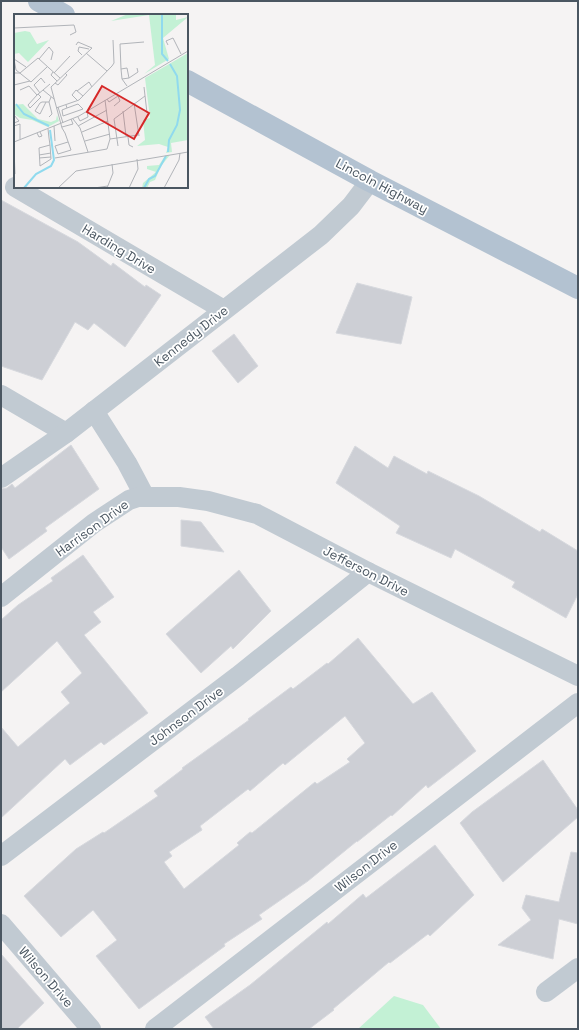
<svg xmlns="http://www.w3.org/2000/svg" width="579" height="1030" viewBox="0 0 579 1030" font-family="'Space Grotesk',sans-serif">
	<rect width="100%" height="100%" fill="#f5f3f3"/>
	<polygon fill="#c3f1d5" points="394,996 423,1005 441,1029 358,1029"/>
	<g fill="#cdcfd5" stroke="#d7d9de" fill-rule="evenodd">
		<polygon points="1,200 78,242 111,266 113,263 145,287 146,285 161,295 125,347 94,323 88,330 75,322 42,380 1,366"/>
		<polygon points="357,283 412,297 401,344 336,333"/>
		<polygon points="234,334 258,366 238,383 212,351"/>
		<polygon points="71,445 99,489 45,528 47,531 9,559 1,547 1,489 7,488 12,484 15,488"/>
		<polygon points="355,446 388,468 394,456 427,474 428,471 479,496 540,532 542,529 578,551 578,594 566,618 512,587 515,582 455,549 451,558 396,533 400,526 336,483"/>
		<polygon points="181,520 201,522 224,552 181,546"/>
		<polygon points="83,555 114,597 93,612 101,622 84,635 148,713 104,745 101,742 70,765 65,759 1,818 1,727 18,747 70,703 61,692 82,673 57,641 1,692 1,620 18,605 53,581 51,578"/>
		<polygon points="239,570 271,611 233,649 231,646 201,673 166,634"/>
		<path d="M358,638L413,704L432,692L476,751L428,788L426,785L392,816L391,815L357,842V841L308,881L259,915L262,919L224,944L225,946L139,1009L96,956L117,940L93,910L61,937L24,896L76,849L103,832L104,833L158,796L154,791L183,769L182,768L249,720L248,719L291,687L293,689L327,663L328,664ZM345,716L365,743L347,759L350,762L317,784L315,782L252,833L250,832L237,843L239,845L184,889L164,862L172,856L169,852L202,830L200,826L248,789L250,791L283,763L285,765Z"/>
		<polygon points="543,760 578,810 578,817 503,882 460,823 472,812"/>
		<polygon points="435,845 474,895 430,936 428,934 390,963 389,962 333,1009 334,1010 309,1029 214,1029 205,1017 250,985 327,922 328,924 363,894 366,898"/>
		<polygon points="571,852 578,853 578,924 559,919 553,959 498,945 531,920 522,908 526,895 559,902"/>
		<polygon points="1,954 44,1003 17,1029 1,1029"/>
	</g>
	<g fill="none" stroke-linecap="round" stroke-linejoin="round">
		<g stroke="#c1cad2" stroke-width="20">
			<polyline points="15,187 224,310"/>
			<polyline points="1,395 66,433"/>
			<polyline points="94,411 127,463 145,497"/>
			<polyline points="1,478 66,433 321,235 351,206 370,181"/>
			<polyline points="1,597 94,523 129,500 138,497 179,497 208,501 257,514 368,572 578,676"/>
			<polyline points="1,856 238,676 368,572"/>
			<polyline points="1,924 91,1029"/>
			<polyline points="546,992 578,968"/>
			<polyline points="155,1029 578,703"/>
		</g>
		<g stroke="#b3c2d1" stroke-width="22">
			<polyline points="39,1 64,15"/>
			<polyline points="187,81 370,181 578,288"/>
		</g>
	</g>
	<g text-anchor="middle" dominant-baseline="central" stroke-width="3.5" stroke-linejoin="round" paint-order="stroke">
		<g font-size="13" fill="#4a5661" stroke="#fff">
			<text transform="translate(382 186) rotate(28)">Lincoln Highway</text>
			<text transform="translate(119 249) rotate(31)">Harding Drive</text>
			<text transform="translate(191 336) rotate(-38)">Kennedy Drive</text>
			<text transform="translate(92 528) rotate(-36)">Harrison Drive</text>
			<text transform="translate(366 571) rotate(27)">Jefferson Drive</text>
			<text transform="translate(186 716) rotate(-37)">Johnson Drive</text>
			<text transform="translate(366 866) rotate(-38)">Wilson Drive</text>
			<text transform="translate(46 977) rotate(49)">Wilson Drive</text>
		</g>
	</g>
	<g transform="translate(14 14)">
		<rect width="174" height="174" fill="#f5f3f3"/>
		<path d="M114,0H162V6L174,3L149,24L155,45L130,60L141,51L135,1L97,7ZM11,17L16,18L23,30L35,26L14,48L5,39L0,40V19ZM174,39V126L157,129L158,138L152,139L154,133L145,130L123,132L131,126L129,106L136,104L131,64ZM9,90L24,105L37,108L42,106L43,101L45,107L34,113L18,106L6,104L0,100V91ZM156,141L147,152L141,166L136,168L133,174H128L129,169L142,158L133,155V152L145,151L151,142Z" fill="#c3f1d5"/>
		<path fill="none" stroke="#90daee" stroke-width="2" d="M148,0V40L154,47M2,90L10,100L35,112M154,138L155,126L163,111L166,96L163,62L156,50M10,174L22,160L37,152L40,146L36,116M130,174L135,165L141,162L152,142"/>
		<path fill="none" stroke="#b1b4b9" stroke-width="1" d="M0,14L60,11L62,18L56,21M154,31L152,27L159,24L167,40M72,39L93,57M68,41L64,37L65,33L75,35M0,45L2,56L17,68L33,53M0,45L12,53M25,45L35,33L39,38L37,46M107,55L106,30L130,28M39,58L37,61L43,67M0,59H6L24,44L46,64M40,59L56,42M115,64L124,58L123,54M108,65L115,64L113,54L107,55L108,65L113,72M41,69L44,71L53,61L51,59M36,70L29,76L40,85M0,71L16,67M130,73L133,99M6,76L15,72L23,81L29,76M63,77L75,68L78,73M26,79L20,71L27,64L31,69M23,81L14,91L16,94L27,83L24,80M93,85L95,88L104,82L106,87L100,92M64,87L58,81L62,76L69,82M32,88L26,100L21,97L26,89L28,88H35M120,89L125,122M52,91L53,94L64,90L69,95L49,102L48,96L53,94M44,93L49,109M42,94L65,86L98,52L100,49L99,26M109,97L112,122M0,101L5,107L0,109M35,103L38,100L35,88L37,83M64,103L66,107L74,103L73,97M59,105L66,114L74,138M100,105L131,82M100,105L104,132M0,112L6,110V125M40,112L41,127M64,112L93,96M48,113L59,110L57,105M34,115L35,124L36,131L37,145L26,152L25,134L36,131M68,118L94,107M23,119L25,123L28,122L26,118M114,123L115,131L119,133M96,125L124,121M71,127L96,120M0,128L65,102L174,37M54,128L41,132L44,140L57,136L51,119L48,114L37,73L78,34L64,28L62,31M0,135L1,160M25,141L37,139M25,144L37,143M41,144L93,135L96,125L91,86M44,174L62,157L174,138M80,174L94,172M93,174L99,159L98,150M115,174L124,155L123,145M150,174L165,146L166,139"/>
		<path fill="#d62828" fill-opacity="0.15" stroke="#d62828" stroke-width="2" d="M88,72L135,99L120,125L73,98Z"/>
		<rect width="174" height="174" fill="none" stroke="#4a5661" stroke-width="2"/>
	</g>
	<rect width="579" height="1030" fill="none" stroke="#4a5661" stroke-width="4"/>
</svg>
